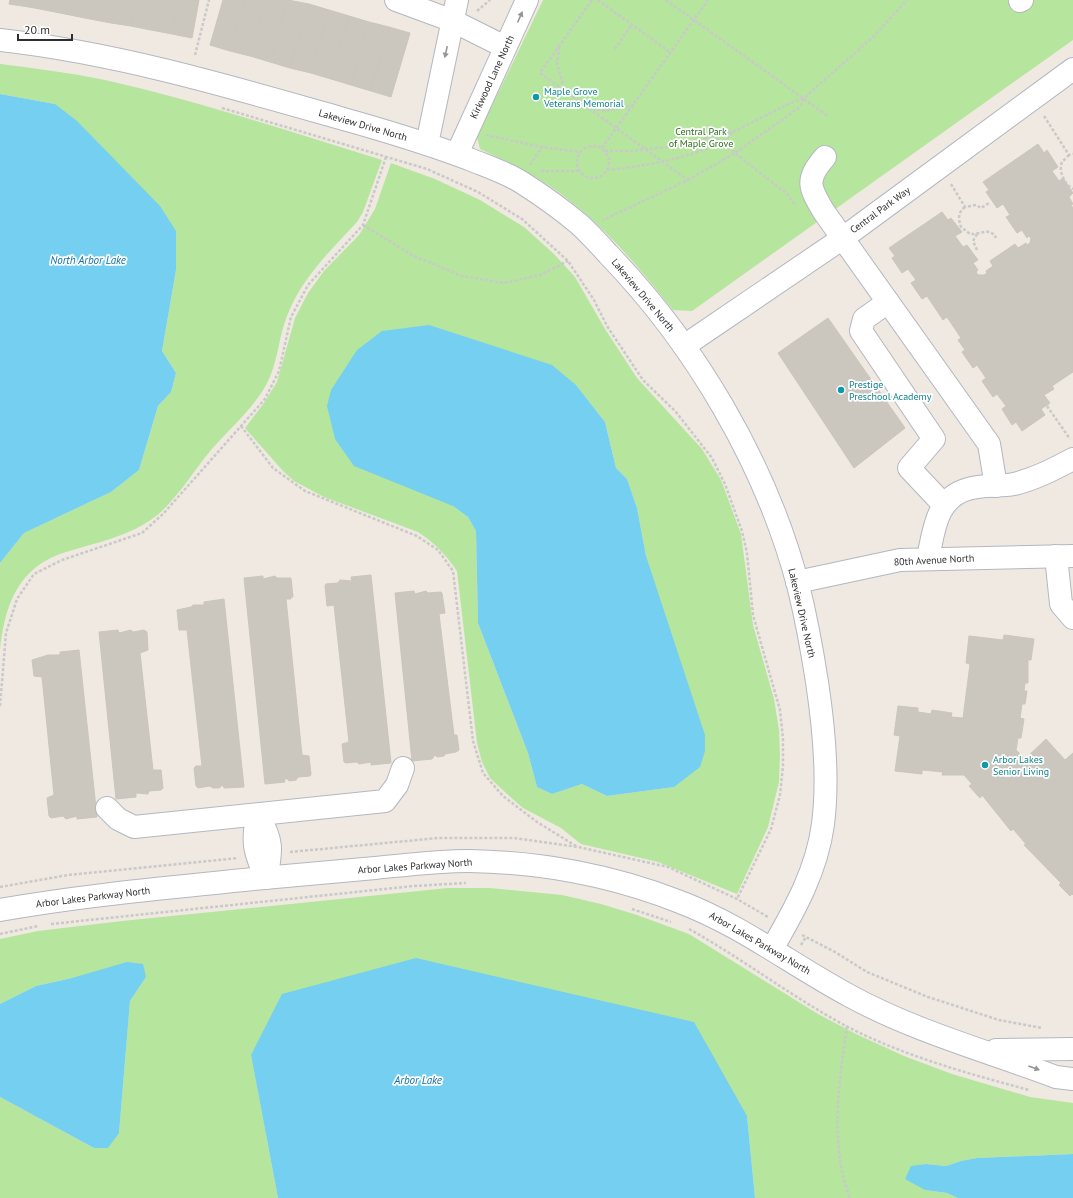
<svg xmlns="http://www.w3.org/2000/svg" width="1073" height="1198" viewBox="0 0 1073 1198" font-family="'PT Sans',sans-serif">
	<rect width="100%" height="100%" fill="#efe9e1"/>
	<g fill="#b6e59e" fill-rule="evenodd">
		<path d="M543,0H1073V40L692,311L673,310C634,261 591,210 537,178C519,167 499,158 480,149L477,137Z"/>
		<path d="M0,64C35,68 70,73 105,80C199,101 290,132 382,160L363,212L357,222C330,251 301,279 287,316C278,338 278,364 266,385C252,410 230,428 211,450C195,469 182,491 164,509C148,525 126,534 104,541C88,546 70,550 55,556C15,573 4,611 0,650V563L24,533L111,492L139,470L158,406L171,392L176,373L162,351L176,270L55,104L0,94Z"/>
		<path d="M391,163L435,179L480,200L524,227L554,254L575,277L605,329L637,378L702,449L721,480L741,534L753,625L774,699L779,730L780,755L779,782L768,827L737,894L658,862L581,844L561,828L523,808L507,794L490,778L482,762L477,743L457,571C446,555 435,543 418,532L324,497L294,481L283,471L245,428L264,403L277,382L295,318L308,293L324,271L359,235L375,209ZM576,385L605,422L616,468L627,479L637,508L646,556L674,787L607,796L582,784L552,794L537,787L528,753L478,623L476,531L468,517L453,506Z"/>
		<polygon points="448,888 490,888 562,895 601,904 637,915 689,934 818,1014 856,1034 904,1056 952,1074 1030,1097 1073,1103 1073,1154 977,1158 961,1161 946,1166 926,1164 921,1165 925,1190 947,1193 958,1198 755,1198 747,1116 251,1055 278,1198 0,1198 0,1097 94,1148 119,1133 130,1001 146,977 72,978 36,986 0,1004 0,939 38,931 122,921"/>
	</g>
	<g fill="#75cff0">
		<polygon points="0,94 55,104 77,121 160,206 176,231 176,270 162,351 176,373 171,392 158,406 139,470 111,492 24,533 0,563"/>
		<polygon points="429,325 552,365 576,385 605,422 616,468 627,479 637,508 646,556 705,735 705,751 700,767 674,787 607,796 582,784 552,794 537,787 528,753 478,623 476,531 468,517 453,506 354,466 335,439 327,406 331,390 357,350 382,331"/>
		<polygon points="416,958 694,1022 747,1116 755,1198 278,1198 251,1055 282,994"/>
		<polygon points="127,962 143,964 146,977 130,1001 119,1133 108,1148 94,1148 0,1097 0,1004 36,986 72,978"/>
		<polygon points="1073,1154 1073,1198 958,1198 947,1193 925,1190 905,1179 911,1166 926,1164 946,1166 961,1161 977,1158"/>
	</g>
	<g fill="#cbc7bf" stroke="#cbc5ba">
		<polygon points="10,0 31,0 29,7 9,4"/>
		<polygon points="31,0 52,0 50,11 29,7"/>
		<polygon points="52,0 73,0 70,15 50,11"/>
		<polygon points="73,0 94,0 90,19 70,15"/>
		<polygon points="94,0 115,0 111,23 90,19"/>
		<polygon points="115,0 136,0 131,26 111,23"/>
		<polygon points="136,0 157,0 151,30 131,26"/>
		<polygon points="157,0 178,0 172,34 151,30"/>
		<polygon points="178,0 199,0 192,38 172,34"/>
		<polygon points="223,0 245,0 230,51 210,45"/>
		<polygon points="245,0 266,0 250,56 230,51"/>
		<polygon points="266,0 288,0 270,62 250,56"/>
		<polygon points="288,0 309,4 290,68 270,62"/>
		<polygon points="309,4 329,10 311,73 290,68"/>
		<polygon points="329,10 349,16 331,79 311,73"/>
		<polygon points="349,16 369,22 351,85 331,79"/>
		<polygon points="369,22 389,27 371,91 351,85"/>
		<polygon points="389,27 410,33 391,97 371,91"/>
		<polygon points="1038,144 1044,153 1047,150 1058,167 1052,171 1059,181 1063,178 1073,193 1069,197 1073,204 1071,205 1073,208 1073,372 1052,386 1054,389 1044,395 1050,403 1041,409 1045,415 1022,431 1016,422 1012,425 1002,409 1006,406 997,394 993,397 982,381 986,378 977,365 973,368 962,352 965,350 958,340 961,338 947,317 943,320 927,296 922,299 911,283 916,280 908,269 902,273 892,258 895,256 889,248 942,212 948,220 951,218 962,232 955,236 963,247 967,245 978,260 973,263 978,270 976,272 978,275 984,275 987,273 986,271 993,266 990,261 1015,244 1018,248 1026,243 1027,245 1030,243 1031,238 1029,236 1027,238 1022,230 1017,233 1006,217 1010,215 1003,204 997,208 986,192 989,190 983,182"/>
		<polygon points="828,318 905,428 854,468 778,353"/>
		<polygon points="371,575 391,763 371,765 371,762 359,764 357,762 346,763 344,762 342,744 349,742 334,605 327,606 325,586 326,584 338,583 340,580 352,581 351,577"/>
		<polygon points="263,576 263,579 275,576 277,578 291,578 293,597 291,597 291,599 286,599 302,755 309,756 311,774 310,776 298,777 296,780 289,781 288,779 284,779 285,782 265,784 244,578"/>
		<polygon points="414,591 415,594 426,591 428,593 441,592 442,593 445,613 439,614 454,735 457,735 459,750 456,752 445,754 444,756 437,757 435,755 432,759 412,761 395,593"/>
		<polygon points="224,599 244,787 224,788 223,785 219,788 213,788 210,786 198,788 196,786 194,768 196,766 202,766 187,630 179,630 177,610 191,607 193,605 204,605 204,602"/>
		<polygon points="118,630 119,633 131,630 133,632 144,630 147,632 148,650 140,653 153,770 161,770 163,788 161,790 149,791 148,794 136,793 136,797 116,799 99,632"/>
		<polygon points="1004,635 1034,639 1031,660 1028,660 1028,683 1025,683 1024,691 1027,691 1025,704 1022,704 1020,718 1024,719 1021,738 1018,738 1016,750 1025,759 1046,739 1065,760 1073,753 1073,895 1072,894 1070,896 1059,885 1061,883 1024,845 1026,844 1013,829 1011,831 982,795 980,798 969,786 972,784 964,775 942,775 943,772 922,770 922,774 895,771 900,736 894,735 898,706 918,708 918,712 931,714 932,710 952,713 951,717 963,718 970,664 966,663 969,636 1003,640"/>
		<polygon points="79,650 97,817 77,819 77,816 66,819 63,816 51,818 49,816 47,798 54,795 42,677 34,676 32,660 48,655 60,655 60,652"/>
	</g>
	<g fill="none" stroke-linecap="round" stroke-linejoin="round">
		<defs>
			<g id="minor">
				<polyline points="396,0 453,21 505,47"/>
				<polyline points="1020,1 1022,0"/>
				<path d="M0,40C116,53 228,86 340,118C383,130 426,143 469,159C486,166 505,172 521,182C540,194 561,209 579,224C589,233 599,244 608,254C695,344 766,464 798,585C806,617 812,650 817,682C824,728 829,778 823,824C817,870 795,909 772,949"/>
				<polyline points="427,144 457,0"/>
				<polyline points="457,154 527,0"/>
				<path d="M825,157C805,180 809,187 824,212L989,444L996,486"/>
				<polyline points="888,302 864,319 861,331 934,439 909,468 944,505"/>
				<polyline points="684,346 843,238 1073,69"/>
				<polyline points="1056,556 1061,604 1073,618"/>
				<path d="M928,558C934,530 936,498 968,489C982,484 999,487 1014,484C1035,479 1054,469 1073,459"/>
				<polyline points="797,582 900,560 1073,556"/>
				<polyline points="107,808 118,819 134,827 385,801 397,785 403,768"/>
				<path d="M258,815C273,841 272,850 266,878C255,853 251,842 258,815Z"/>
				<path d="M0,910C84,895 168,888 253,879C294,875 334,872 375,868C406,865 437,861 469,861C540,862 614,876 680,902C741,925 792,965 850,996C914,1031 987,1051 1056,1077L1073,1079"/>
				<polyline points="996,1050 1073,1049"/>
			</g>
		</defs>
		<use href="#minor" stroke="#b4b7c1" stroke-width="24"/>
		<g stroke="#c9c9c9" stroke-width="2.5" stroke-dasharray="3 2" stroke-linecap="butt">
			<polyline points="592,0 540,73 688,180 603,220"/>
			<polyline points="598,0 671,53"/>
			<polyline points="666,0 828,116"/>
			<polyline points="477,11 490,0"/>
			<polyline points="559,47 557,63 564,89"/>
			<polyline points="615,49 632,24"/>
			<polyline points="195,55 209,0"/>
			<polyline points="222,108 427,169 478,192 522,219 568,261 594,300 607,326 643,380 676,412 712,458 725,484 742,531 747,553 753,615 780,710 783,739 783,766 780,795 771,829 737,899"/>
			<polyline points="592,108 605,111 634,105"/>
			<polyline points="1044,116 1069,155 1073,154"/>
			<polyline points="486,135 542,147 580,152"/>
			<polyline points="712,135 787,194 796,206"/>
			<circle cx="593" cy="162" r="16"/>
			<polyline points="602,148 708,0"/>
			<polyline points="605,151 633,151 667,147 735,131 786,105 804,98 874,36 907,0"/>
			<path d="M1069,155C1067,157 1064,160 1062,162C1058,171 1065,185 1073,189"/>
			<polyline points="530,165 542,147"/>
			<path d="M607,170C641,167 689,158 720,143C725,140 730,135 734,131"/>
			<polyline points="541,171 580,171"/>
			<polyline points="688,180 735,153 800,107 804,98"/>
			<polyline points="951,184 965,207 976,205 981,208 989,203"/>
			<path d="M965,207C958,212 958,219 961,227L970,234C980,235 990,226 996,238"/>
			<polyline points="363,225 414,256 462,276 504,283 540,275 568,261"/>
			<polyline points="977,250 973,241 977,234"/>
			<polyline points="1047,406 1070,439"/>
			<polyline points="241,426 273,468 305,491 417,536 438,550 453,571 473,741 483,773 503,796 537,822 576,846"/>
			<polyline points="0,706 6,633 17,599 34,574 62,560 142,533 163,514 265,399 279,371 291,317 308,285 363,225 386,157"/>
			<polyline points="290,852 438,838 514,838 578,847 668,867 737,899 768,917"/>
			<polyline points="0,887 68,875 238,858"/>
			<polyline points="632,909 671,922"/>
			<polyline points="51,924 413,886 466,883"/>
			<path d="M689,929C743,959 792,997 846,1026C904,1056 966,1073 1029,1090"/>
			<polyline points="0,934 38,926"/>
			<polyline points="802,935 835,952 867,972 928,997 999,1020 1042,1028"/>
			<polyline points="801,945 806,937"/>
			<path d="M847,1026C839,1082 829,1144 850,1198"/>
		</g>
		<use href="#minor" stroke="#fff" stroke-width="22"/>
	</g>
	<defs><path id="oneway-solid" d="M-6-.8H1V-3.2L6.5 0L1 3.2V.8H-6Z"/></defs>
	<g fill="#969696">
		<use href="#oneway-solid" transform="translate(520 17) rotate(-66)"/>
		<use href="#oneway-solid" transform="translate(446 52) rotate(102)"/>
		<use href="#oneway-solid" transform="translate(1034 1068) rotate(20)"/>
	</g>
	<g fill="#0f9aa8" stroke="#fff" stroke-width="1.5">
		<circle cx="536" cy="97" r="4"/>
		<circle cx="841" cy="390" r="4"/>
		<circle cx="985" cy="765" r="4"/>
	</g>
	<g text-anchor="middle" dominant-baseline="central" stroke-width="3.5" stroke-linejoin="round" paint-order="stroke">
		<g font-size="10" fill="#2e2e2e" stroke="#fff">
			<text transform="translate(492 77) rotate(-65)">Kirkwood Lane North</text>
			<text transform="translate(363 125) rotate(16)">Lakeview Drive North</text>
			<text transform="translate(880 210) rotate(-36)">Central Park Way</text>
			<text transform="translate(643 295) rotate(50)">Lakeview Drive North</text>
			<text transform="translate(934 560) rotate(-3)">80th Avenue North</text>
			<text transform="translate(802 613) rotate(77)">Lakeview Drive North</text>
			<text transform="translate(415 866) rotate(-4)">Arbor Lakes Parkway North</text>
			<text transform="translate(93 897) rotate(-7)">Arbor Lakes Parkway North</text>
			<text transform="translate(760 943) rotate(30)">Arbor Lakes Parkway North</text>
		</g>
		<g font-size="10" fill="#0d838f" stroke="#fff" text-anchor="start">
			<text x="544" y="91">Maple Grove<tspan x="544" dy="12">Veterans Memorial</tspan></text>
			<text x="849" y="384">Prestige<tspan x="849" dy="12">Preschool Academy</tspan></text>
			<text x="993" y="759">Arbor Lakes<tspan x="993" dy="12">Senior Living</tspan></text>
		</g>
		<g font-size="10" fill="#2c6e1b" stroke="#fff">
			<text x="701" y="131">Central Park<tspan x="701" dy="12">of Maple Grove</tspan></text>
		</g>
		<g font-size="11" font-style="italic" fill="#0d6fa3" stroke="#fff">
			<text x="88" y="260">North Arbor Lake</text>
			<text x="418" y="1080">Arbor Lake</text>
		</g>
	</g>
	<path d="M18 34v6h54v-6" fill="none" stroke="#2e2e2e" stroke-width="2"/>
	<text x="24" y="34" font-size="12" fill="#2e2e2e" stroke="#ffffff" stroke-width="3" paint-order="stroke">20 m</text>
</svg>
